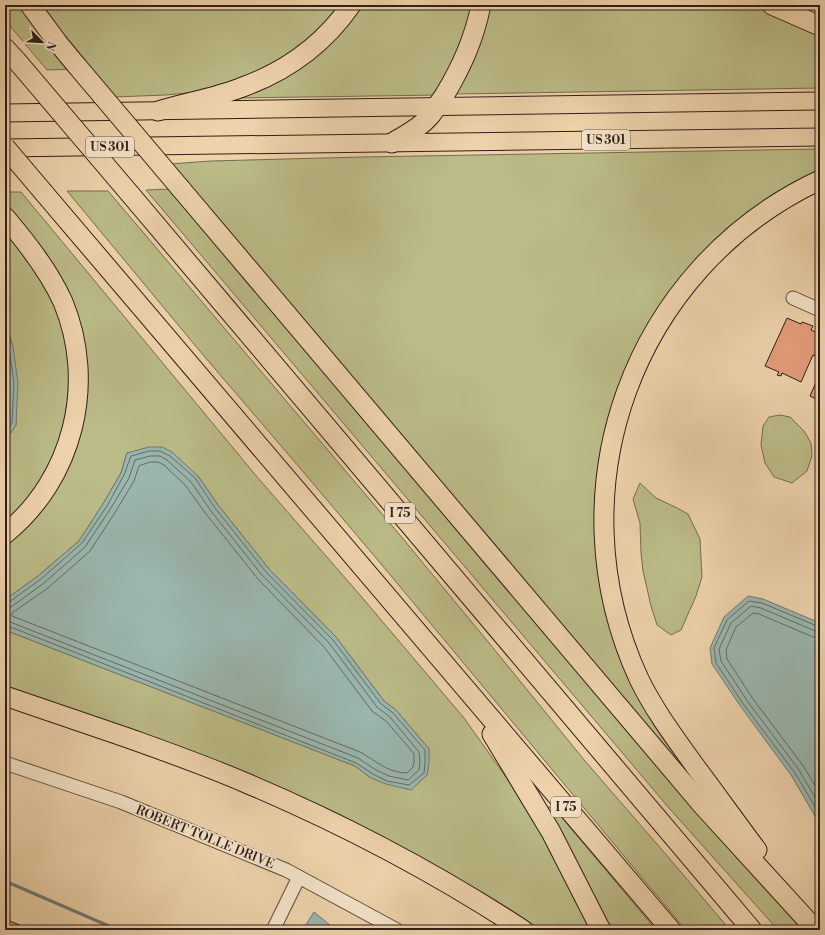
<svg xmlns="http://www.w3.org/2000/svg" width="825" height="935" viewBox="0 0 825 935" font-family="'Libre Bodoni',serif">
	<rect width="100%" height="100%" fill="#edd2ab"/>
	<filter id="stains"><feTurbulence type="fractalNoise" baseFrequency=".005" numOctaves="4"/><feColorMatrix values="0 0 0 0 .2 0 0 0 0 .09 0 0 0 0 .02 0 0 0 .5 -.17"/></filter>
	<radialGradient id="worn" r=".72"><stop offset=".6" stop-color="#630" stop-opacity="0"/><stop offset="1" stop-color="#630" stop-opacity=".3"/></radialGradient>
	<g fill="#bbbb87" stroke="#766c4e">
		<polygon points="5,5 21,5 73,69 47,70 5,20"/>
		<polygon points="41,5 345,5 336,17 267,71 197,92 166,95 114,97 55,25"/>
		<polygon points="357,5 478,5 439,95 237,98"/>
		<polygon points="488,5 763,5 820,30 820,88 456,94"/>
		<polygon points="820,149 820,176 708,253 612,425 613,618 734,835 419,458 372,401 170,164 211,161 362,157"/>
		<polygon points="172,189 807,930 778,930 669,808 146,190"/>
		<polygon points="67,191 108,191 399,534 489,643 585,761 669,858 730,930 686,930 629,862 387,571 300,468 204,356"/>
		<polygon points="5,192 21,192 258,478 360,595 464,718 523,801 541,830 593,930 542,930 492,898 411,852 339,814 275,785 5,687 5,630 355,766 371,778 419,782 427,775 429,749 396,710 384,701 336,637 269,569 218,505 198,476 127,453 121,473 103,504 79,541 38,576 5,600 5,544 30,521 86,377 27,232 5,205"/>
		<polygon points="5,230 35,270 45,287 58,313 68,348 70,396 62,438 45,478 5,525 5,441 16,425 13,347 6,323 5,322"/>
		<polygon points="780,415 790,417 804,431 811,443 812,456 807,471 792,483 774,477 765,463 761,445 763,426 769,417"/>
		<polygon points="640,483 656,498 675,507 688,514 700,539 702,577 696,596 681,630 671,635 657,625 651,606 643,571 641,553 640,523 633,499"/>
		<polygon points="547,807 553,807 656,930 609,930 549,813"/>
	</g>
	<g fill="#9ab6ae" stroke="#707971">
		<polygon points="5,322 6,323 13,347 18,383 16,425 5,441"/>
		<polygon points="149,447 162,447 172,452 198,476 218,505 269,569 336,637 384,701 396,710 429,749 429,763 427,775 411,790 386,784 371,778 355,766 5,630 5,600 38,576 79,541 103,504 121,473 127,453"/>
		<polygon points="748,596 763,599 820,623 820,821 815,816 791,775 741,707 712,664 710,648 724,617"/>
		<polygon points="314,912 336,930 304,930 304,928"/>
	</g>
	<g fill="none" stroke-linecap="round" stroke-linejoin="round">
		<g stroke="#656a62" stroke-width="1">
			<polyline points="5,333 9,348 14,383 12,423 5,434"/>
			<polyline points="5,352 9,383 7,421 5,425"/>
			<path d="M151,462H158L164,465L186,486L206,514L258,579L324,647L372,711L386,721L406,744L414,754V762L413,767L407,773C388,773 376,761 360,752L12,616V613L48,588L90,551L116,511L134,481L139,466Z"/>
			<polyline points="5,603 9,602 41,579 82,543 107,506 124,475 131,456 149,451 160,451 170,456 195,478 215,508 266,572 333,640 381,704 393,713 425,750 425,763 424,773 409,785 387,781 373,774 356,763 8,626 5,626"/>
			<polyline points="5,608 11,607 44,583 85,547 111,508 129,478 135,460 150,456 160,456 167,460 191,482 211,511 262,575 329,643 377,707 390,717 419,752 420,762 419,770 408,780 389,776 376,770 358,758 10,622 5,621"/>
			<polyline points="820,627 817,626 762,603 749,601 727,620 714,648 716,663 744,705 795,773 820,815"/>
			<polyline points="820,632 815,631 761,608 751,606 731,623 719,649 721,661 748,702 799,770 820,806"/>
			<polyline points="820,638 813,637 759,614 753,613 736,627 726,650 727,659 753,699 804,767 820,794"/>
		</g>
		<polyline stroke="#707971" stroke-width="3" points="5,881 118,930"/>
	</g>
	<g fill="#e39c79" stroke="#301e15">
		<polygon points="787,318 801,324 802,322 813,326 811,330 820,334 816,343 820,345 820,347 814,356 813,355 801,382 782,373 781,376 777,375 779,372 765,366"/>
		<polygon points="820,373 820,401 810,396"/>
		<polygon points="5,919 22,926 21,930 5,930"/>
	</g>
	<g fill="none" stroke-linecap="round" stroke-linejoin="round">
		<defs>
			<g id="minor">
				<polyline points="793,298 820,310"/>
				<polyline points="5,763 121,802 286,870 397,930"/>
				<polyline points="273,930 299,877"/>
			</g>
			<g id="major">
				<polyline points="5,113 820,101"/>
				<polyline points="5,148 820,137"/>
			</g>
			<g id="highway">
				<polyline points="30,5 58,43 77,66"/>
				<polyline points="772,5 820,26"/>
				<polyline points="5,48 16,60"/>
				<path d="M158,111C185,103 214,98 240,88C285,72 324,44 351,5"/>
				<path d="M392,143C405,135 420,128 430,116C435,110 439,102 444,96C462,66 474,39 481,5"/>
				<polyline points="181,189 703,806 816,930"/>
				<polyline points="44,193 671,930"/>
				<polyline points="130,194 752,930"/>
				<path d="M5,217C27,243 49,271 63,302C97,384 73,479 5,534"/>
				<path d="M5,696C46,710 87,724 128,738C167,752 207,766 246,783C343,824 436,873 523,930"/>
				<polyline points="492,734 551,832 601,930"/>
				<path d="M757,850C736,822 716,794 695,766C675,738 654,710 639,679C552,491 632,268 820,180"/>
			</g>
		</defs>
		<use href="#minor" stroke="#5f4b3a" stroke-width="15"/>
		<use href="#major" stroke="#301e15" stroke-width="19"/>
		<use href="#highway" stroke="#301e15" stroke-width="21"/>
		<use href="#minor" stroke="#f3e2c8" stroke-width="13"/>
		<use href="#major" stroke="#edd2ab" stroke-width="17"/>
		<use href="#highway" stroke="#edd2ab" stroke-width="19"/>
		<defs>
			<g id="highway-bridge">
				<polyline points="16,60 130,194"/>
				<polyline points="77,66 181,189"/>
				<polyline points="5,147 44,193"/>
			</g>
		</defs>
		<use href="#highway-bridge" stroke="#301e15" stroke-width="21" stroke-linecap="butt"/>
		<use href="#highway-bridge" stroke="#edd2ab" stroke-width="19"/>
	</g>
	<g text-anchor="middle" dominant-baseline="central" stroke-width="3.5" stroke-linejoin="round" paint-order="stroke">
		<g fill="#f3e2c8" stroke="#6a594b" stroke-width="1">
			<rect x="582" y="130" width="48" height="20" rx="3"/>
			<rect x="86" y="137" width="48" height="20" rx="3"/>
			<rect x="385" y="503" width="30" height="20" rx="3"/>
			<rect x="551" y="797" width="30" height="20" rx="3"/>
		</g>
		<g font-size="12" font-weight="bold" fill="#301e15">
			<text x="606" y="140">US 301</text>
			<text x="110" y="147">US 301</text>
			<text x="400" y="513">I 75</text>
			<text x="566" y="807">I 75</text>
		</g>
		<g font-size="13" fill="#301e15" stroke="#f3e2c8">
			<text transform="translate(205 837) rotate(22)">ROBERT TOLLE DRIVE</text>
		</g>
	</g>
	<rect width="825" height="935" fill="none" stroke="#edd2ab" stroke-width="20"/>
	<rect x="6" y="6" width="813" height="923" fill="none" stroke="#301e15" stroke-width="2"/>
	<rect x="10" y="10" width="805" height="915" fill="none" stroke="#301e15"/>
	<g transform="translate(42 42) rotate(114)" stroke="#f3e2c8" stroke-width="3" paint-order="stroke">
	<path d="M0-3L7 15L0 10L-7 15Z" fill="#301e15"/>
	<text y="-6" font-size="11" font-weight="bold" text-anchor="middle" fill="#301e15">N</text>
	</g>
	<rect width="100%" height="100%" filter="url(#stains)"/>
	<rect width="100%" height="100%" fill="url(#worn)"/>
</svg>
